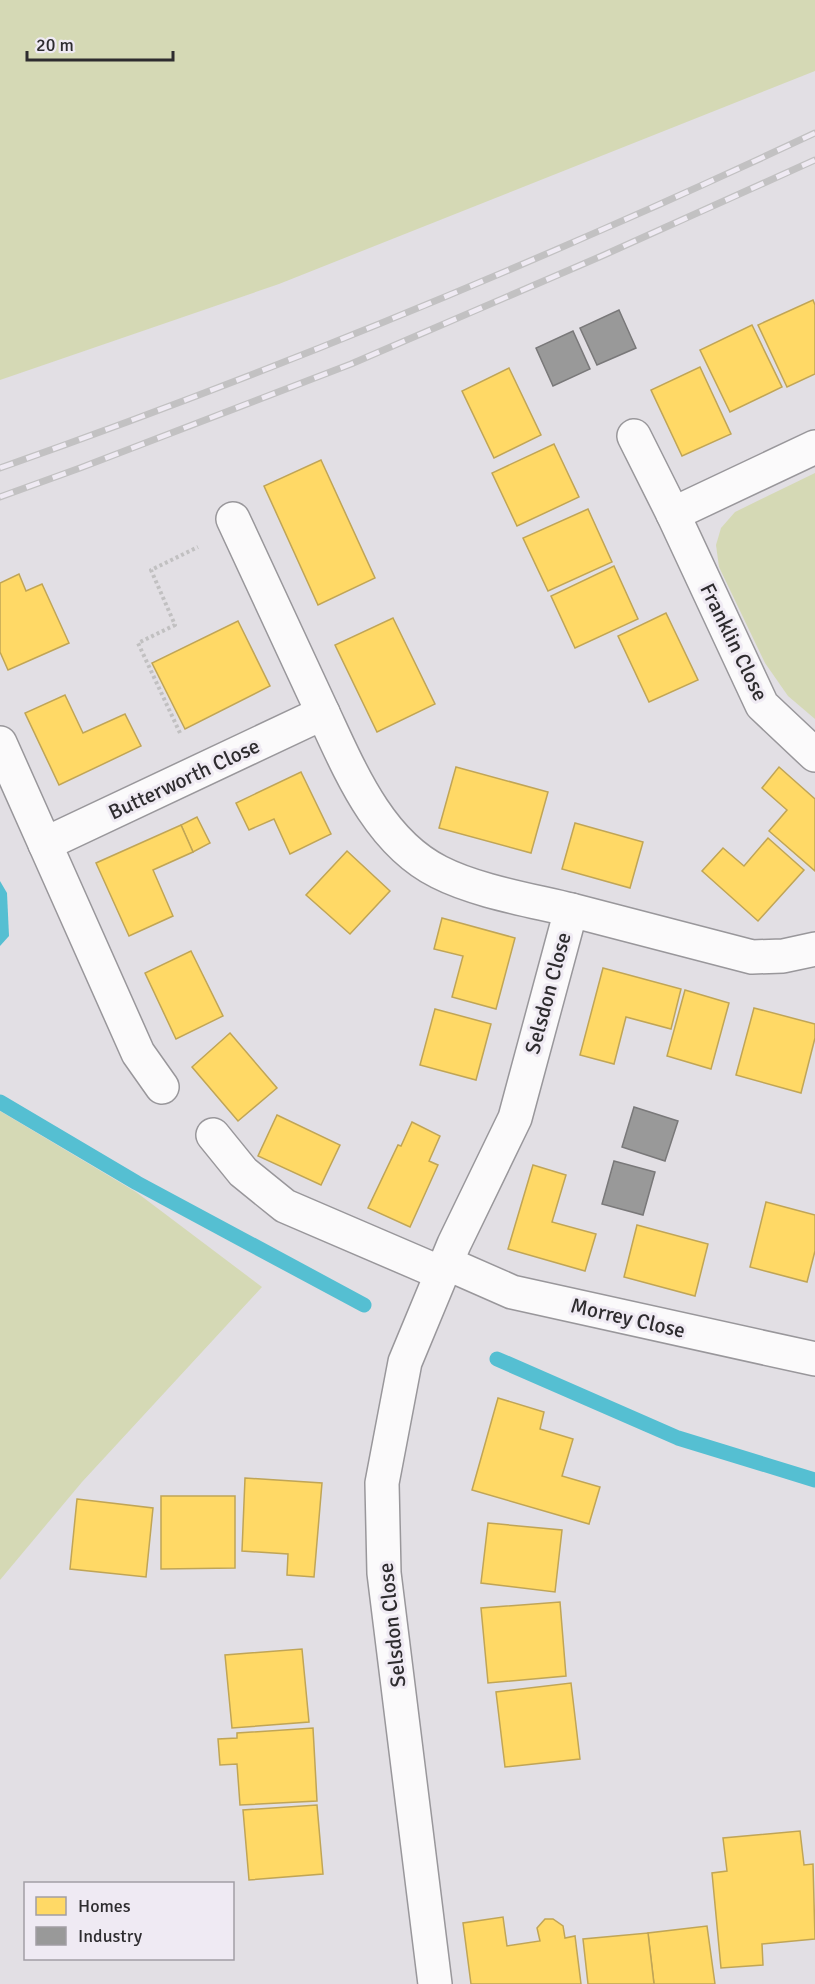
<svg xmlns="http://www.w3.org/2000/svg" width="815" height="1984" viewBox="0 0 815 1984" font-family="Signika,sans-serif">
	<rect width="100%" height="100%" fill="#e2dfe4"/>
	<g fill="#d5d9b5">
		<polygon points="0,0 815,0 815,71 279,284 0,380"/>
		<polygon points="815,473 815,719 788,696 765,663 719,567 716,545 721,528 735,512"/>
		<polygon points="0,1111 136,1192 262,1287 82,1482 0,1580"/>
	</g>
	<polygon fill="#55bfd2" points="0,881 7,893 9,936 0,946"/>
	<g fill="#ffd966" stroke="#c0a556" stroke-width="1.5">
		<polygon points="813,300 815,305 815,374 787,387 758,325"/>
		<polygon points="752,325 782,387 730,412 700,350"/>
		<polygon points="700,367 731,434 682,456 651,390"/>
		<polygon points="509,368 541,435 494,458 462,391"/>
		<polygon points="554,444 579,497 517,526 492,473"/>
		<polygon points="321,460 375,578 318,605 264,486"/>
		<polygon points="588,509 612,562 548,591 523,538"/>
		<polygon points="614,566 638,619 575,648 551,596"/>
		<polygon points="19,574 26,591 42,584 69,643 8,670 0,652 0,583"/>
		<polygon points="666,613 698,680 649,702 618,636"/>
		<polygon points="393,618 435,704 377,732 335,645"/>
		<polygon points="238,621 270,686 185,729 152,663"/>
		<polygon points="65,695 83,733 125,714 141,746 59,785 25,713"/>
		<polygon points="456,767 548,792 531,853 439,828"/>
		<polygon points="779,767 815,799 815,871 769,831 787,810 762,788"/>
		<polygon points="301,772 331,834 290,854 274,819 249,830 236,803"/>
		<polygon points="197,817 210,843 193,852 181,825"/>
		<polygon points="575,823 643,842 630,888 562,869"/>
		<polygon points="181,825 193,852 153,870 173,916 129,936 96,863"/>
		<polygon points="768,838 804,870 758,921 702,871 723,848 744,866"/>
		<polygon points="347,851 390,891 350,934 306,895"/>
		<polygon points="442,918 515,938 496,1009 452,997 463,956 434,949"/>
		<polygon points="191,951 223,1016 176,1039 145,973"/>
		<polygon points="603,968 681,989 671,1029 626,1017 614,1064 580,1055"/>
		<polygon points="685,990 729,1003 711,1069 667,1056"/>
		<polygon points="754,1008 815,1024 815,1038 801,1093 736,1075"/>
		<polygon points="435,1009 491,1024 476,1080 420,1065"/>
		<polygon points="230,1033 277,1088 238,1121 192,1067"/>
		<polygon points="277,1115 340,1145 321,1185 258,1156"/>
		<polygon points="412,1122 440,1136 429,1161 438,1165 410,1227 368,1208 398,1145 401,1146"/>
		<polygon points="533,1165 566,1175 552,1222 596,1234 585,1271 508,1249"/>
		<polygon points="766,1202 815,1215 815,1251 807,1282 750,1267"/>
		<polygon points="637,1225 708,1244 695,1296 624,1277"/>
		<polygon points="498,1398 544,1412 540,1429 573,1439 562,1476 600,1487 589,1524 472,1490"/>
		<polygon points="245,1478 322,1483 314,1577 287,1575 288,1554 242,1551"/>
		<polygon points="161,1496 235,1496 235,1568 161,1569"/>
		<polygon points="77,1499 153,1508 146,1577 70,1569"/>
		<polygon points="488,1523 562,1530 555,1592 481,1583"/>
		<polygon points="560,1602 566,1676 488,1683 481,1608"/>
		<polygon points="302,1649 309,1722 232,1728 225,1655"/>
		<polygon points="571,1683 580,1759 505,1767 496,1692"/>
		<polygon points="313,1728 317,1801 240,1805 237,1764 220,1765 218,1739 237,1738 237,1733"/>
		<polygon points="317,1805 323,1874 249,1880 243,1810"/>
		<polygon points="800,1831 804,1865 813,1864 815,1939 762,1944 763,1965 721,1968 712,1873 727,1871 723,1838"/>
		<polygon points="503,1917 507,1946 540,1941 537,1928 545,1919 553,1919 563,1926 565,1938 575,1936 581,1984 471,1984 463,1923"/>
		<polygon points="707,1926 715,1984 654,1984 648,1933"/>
		<polygon points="648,1933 654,1984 588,1984 583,1939"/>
	</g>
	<g fill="#999" stroke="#797879" stroke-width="1.5">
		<polygon points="619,310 636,348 597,365 580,328"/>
		<polygon points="573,331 590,369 553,386 536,348"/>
		<polygon points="634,1107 678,1121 665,1161 622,1147"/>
		<polygon points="614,1161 655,1172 643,1215 602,1204"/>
	</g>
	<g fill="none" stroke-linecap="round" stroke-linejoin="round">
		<g stroke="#55bfd2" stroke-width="15">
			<polyline points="0,1102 137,1183 364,1305"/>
			<polyline points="497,1359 678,1438 815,1480"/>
		</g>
		<defs>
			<g id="minor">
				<polyline points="634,436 673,514 762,705 815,755"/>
				<polyline points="673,514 815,447"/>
				<polyline points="233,519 323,713"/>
				<polyline points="0,743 45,844"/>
				<path d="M162,1087L138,1053L45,844L323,713C350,771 379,842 439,872C476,891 530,900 571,910"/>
				<polyline points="213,1135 243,1172 285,1206 441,1273"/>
				<polyline points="446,1263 512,1292 815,1359"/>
				<polyline points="435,1984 384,1573 382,1483 405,1362 454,1244 515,1118 571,910 752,957 783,956 815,949"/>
			</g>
		</defs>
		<use href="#minor" stroke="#99979b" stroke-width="36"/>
		<polyline stroke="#c1c0c1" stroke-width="4" stroke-dasharray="3 3" stroke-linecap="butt" points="180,733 138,643 175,625 151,570 198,547"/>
		<use href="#minor" stroke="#fbfafb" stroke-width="33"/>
		<defs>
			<g id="rail">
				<path d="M0,468C277,370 549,258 815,133"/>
				<polyline points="0,497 80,468 351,364 604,255 815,160"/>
			</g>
		</defs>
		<use href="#rail" stroke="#c2c1c2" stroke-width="7"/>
		<use href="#rail" stroke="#efeaf3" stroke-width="4.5" stroke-dasharray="14" stroke-linecap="butt"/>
	</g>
	<g text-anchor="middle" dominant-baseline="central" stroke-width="6" stroke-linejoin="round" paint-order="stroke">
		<g font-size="21" fill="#2e2c2f" stroke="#efeaf3">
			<text transform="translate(734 642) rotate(64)">Franklin Close</text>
			<text transform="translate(184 779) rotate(-25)">Butterworth Close</text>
			<text transform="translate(548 993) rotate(-75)">Selsdon Close</text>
			<text transform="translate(628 1318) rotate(13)">Morrey Close</text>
			<text transform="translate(392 1625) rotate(-96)">Selsdon Close</text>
		</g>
	</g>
	<rect x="24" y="1882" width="210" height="78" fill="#efeaf3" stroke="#a29ea5" stroke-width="1.5"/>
	<rect x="36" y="1897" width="30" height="18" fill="#ffd966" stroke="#a29ea5" stroke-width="1.5"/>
	<text x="78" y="1912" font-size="18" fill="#2e2c2f">Homes</text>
	<rect x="36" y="1927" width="30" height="18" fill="#999999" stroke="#a29ea5" stroke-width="1.5"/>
	<text x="78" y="1942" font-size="18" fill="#2e2c2f">Industry</text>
	<path d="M27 51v9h146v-9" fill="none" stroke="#2e2c2f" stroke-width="3"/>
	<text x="36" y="51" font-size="18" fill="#2e2c2f" stroke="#efeaf3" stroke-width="4.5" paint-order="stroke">20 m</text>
</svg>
